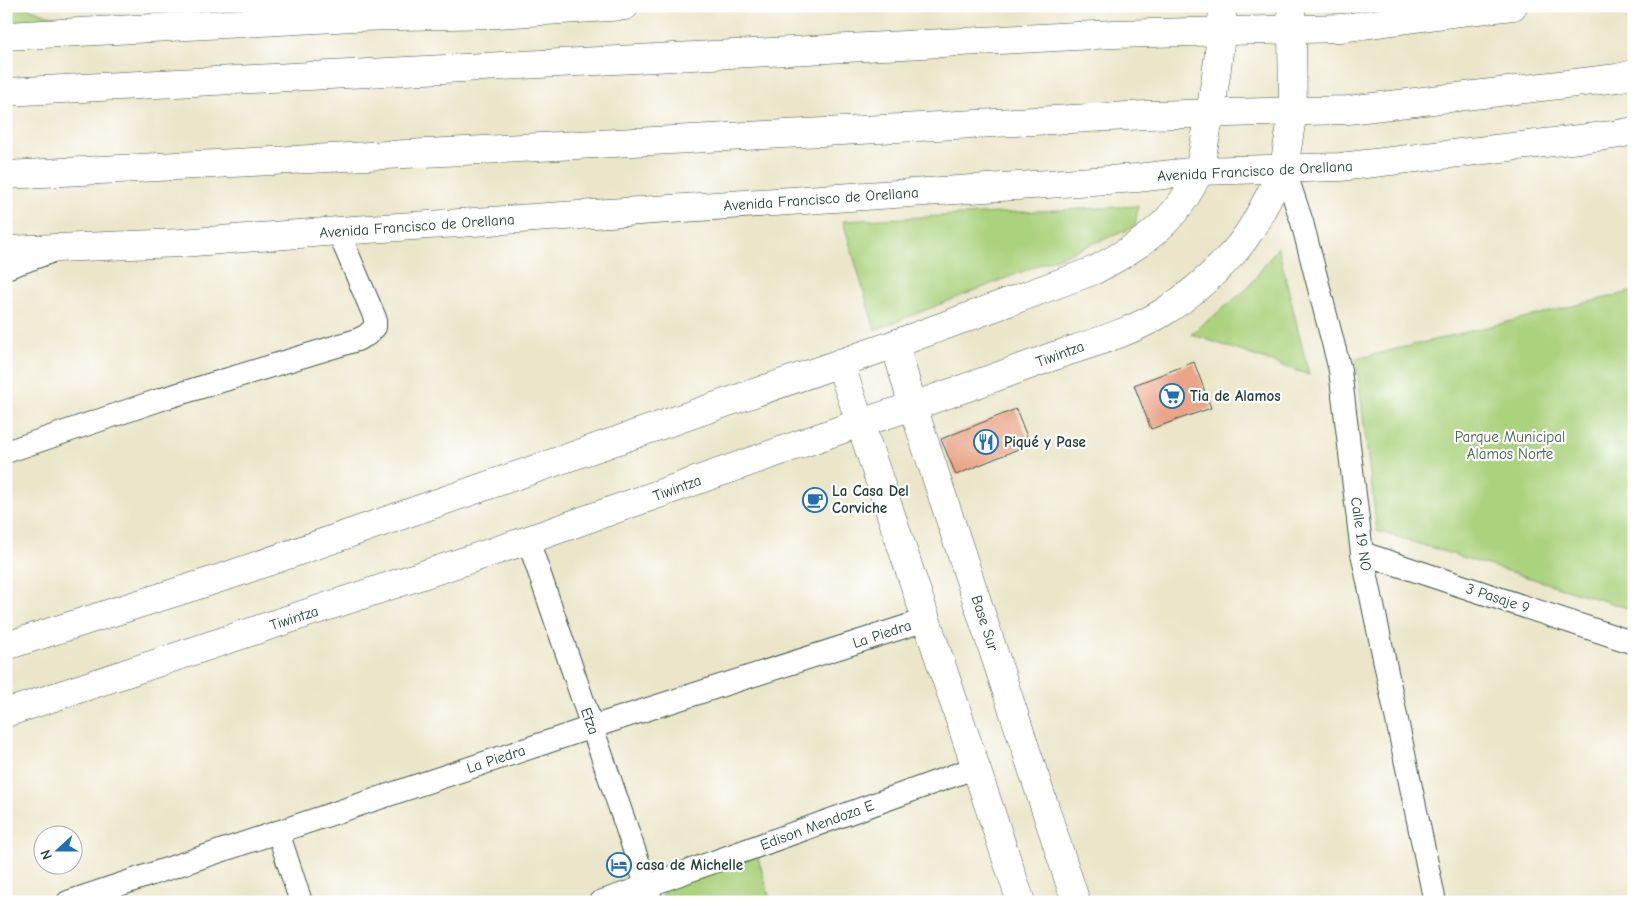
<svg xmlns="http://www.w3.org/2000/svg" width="1640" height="908" viewBox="0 0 1640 908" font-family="'Comic Neue',sans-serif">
	<rect width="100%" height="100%" fill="#fff"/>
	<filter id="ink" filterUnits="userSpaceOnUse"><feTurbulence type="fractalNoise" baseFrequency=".02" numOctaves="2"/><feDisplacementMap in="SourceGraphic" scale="10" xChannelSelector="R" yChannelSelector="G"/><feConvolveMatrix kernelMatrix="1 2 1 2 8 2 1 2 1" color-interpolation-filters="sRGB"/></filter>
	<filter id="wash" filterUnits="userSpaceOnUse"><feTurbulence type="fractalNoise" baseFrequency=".0096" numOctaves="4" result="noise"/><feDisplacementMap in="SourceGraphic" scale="20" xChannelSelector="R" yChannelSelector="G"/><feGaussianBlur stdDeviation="1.12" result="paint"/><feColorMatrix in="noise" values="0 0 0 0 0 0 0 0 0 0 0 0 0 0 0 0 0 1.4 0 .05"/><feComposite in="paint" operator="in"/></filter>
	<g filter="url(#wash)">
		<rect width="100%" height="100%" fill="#ebe6c9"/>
		<g fill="#abd27d" stroke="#658858">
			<polygon points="6,6 23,6 80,26 6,25"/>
			<polygon points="1138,206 1135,227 875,330 843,221"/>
			<polygon points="1278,247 1309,375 1191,334 1247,289"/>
			<polygon points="1634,291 1634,610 1377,531 1356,359"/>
			<polygon points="757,854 771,902 665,902 658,882"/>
		</g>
		<g id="blocks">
			<g fill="#eaa588">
				<polygon points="1194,362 1211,408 1151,429 1134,385"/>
				<polygon points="1016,409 1030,444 956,475 941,439"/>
			</g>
		</g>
	</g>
	<g filter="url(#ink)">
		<use href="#blocks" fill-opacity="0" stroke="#3e564a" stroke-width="1"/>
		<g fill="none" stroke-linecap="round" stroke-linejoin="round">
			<defs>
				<g id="street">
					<polyline points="1284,168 1302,222 1340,370 1362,553 1435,902"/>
					<polyline points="6,268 48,253"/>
					<polyline points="6,452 162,399 357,340 367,335 375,327 375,318 338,231"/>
					<polyline points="528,540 652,902"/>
					<polyline points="1362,553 1634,643"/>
					<polyline points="278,832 301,902"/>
					<polyline points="68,902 592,727 926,620"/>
					<polyline points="600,902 658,882 977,767"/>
				</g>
				<g id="secondary">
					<polyline points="895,344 913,407 1076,902"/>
					<polyline points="840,363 1021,902"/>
					<path d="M6,646L227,576L895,344L1095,270C1142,245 1178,221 1199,171"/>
					<path d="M6,713L528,540L860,423C926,403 991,379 1057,355C1090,344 1132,332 1162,313C1188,297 1213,275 1234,252C1254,230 1269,195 1284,168"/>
				</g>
				<g id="primary">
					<polyline points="6,36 354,17 497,14 625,6"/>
					<polyline points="1284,168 1293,111 1292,30 1291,6"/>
					<path d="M1199,171C1210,116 1220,62 1223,6"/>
					<polyline points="6,250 181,243 338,231 1137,178 1199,171 1340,167 1613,135 1634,131"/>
				</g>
				<g id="highway">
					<polyline points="6,92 1114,34 1342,28 1453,13 1513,6"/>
					<polyline points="6,175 1147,115 1348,110 1617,78 1634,74"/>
				</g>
			</defs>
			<use href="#street" stroke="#3e564a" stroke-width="24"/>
			<use href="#secondary" stroke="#3e564a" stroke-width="29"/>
			<use href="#primary" stroke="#3e564a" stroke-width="29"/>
			<use href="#highway" stroke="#3e564a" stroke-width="29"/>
			<use href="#street" stroke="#fff" stroke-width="22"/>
			<use href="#secondary" stroke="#fff" stroke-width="28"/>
			<use href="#primary" stroke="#fff" stroke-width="28"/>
			<use href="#highway" stroke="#fff" stroke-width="28"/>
		</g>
	</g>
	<defs>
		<symbol id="supermarket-ring" viewBox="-11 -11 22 22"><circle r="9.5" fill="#fff" stroke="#1f6fb2" stroke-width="1.5"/><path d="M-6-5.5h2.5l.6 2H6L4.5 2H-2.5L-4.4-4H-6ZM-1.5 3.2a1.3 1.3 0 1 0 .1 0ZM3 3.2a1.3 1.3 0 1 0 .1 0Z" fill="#1f6fb2"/></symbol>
		<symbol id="restaurant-ring" viewBox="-11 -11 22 22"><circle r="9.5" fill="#fff" stroke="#1f6fb2" stroke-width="1.5"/><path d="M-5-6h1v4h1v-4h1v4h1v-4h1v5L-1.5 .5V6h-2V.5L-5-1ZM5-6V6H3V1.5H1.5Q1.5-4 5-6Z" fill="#1f6fb2"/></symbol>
		<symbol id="cafe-ring" viewBox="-11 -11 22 22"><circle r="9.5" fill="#fff" stroke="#1f6fb2" stroke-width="1.5"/><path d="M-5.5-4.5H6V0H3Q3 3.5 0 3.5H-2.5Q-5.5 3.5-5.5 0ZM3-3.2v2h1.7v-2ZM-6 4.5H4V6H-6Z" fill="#1f6fb2"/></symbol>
		<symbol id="hotel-ring" viewBox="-11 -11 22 22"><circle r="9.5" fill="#fff" stroke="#1f6fb2" stroke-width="1.5"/><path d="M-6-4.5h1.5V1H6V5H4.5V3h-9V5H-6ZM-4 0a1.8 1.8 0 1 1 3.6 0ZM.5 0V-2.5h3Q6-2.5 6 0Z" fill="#1f6fb2"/></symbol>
	</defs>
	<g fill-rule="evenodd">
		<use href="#supermarket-ring" x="1158" y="382" width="28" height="28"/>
		<use href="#restaurant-ring" x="972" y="428" width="28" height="28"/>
		<use href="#cafe-ring" x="801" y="486" width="28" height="28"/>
		<use href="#hotel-ring" x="605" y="851" width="28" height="28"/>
	</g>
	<g text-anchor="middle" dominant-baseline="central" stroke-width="4.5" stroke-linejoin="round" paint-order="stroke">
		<g font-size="15" fill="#1f3d34" stroke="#fff">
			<text transform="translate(1255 171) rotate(-3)">Avenida Francisco de Orellana</text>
			<text transform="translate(821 199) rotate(-4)">Avenida Francisco de Orellana</text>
			<text transform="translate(417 226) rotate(-4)">Avenida Francisco de Orellana</text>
			<text transform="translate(1060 354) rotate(-20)">Tiwintza</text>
			<text transform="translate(677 488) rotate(-20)">Tiwintza</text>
			<text transform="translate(1361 534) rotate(82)">Calle 19 NO</text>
			<text transform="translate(1498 598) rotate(18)">3 Pasaje 9</text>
			<text transform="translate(294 618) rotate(-18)">Tiwintza</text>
			<text transform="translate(985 623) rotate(72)">Base Sur</text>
			<text transform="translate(882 634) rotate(-18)">La Piedra</text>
			<text transform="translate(590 721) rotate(71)">Etza</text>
			<text transform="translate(496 759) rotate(-18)">La Piedra</text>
			<text transform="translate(817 825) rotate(-20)">Edison Mendoza E</text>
		</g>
		<g font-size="15" font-weight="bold" fill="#1f3d34" stroke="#fff" text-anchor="start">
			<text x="1190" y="396">Tia de Alamos</text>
			<text x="1004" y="442">Piqué y Pase</text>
			<text x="832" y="491">La Casa Del<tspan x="832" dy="17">Corviche</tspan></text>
			<text x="636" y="865">casa de Michelle</text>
		</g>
		<g font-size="15" fill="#426246" stroke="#fff">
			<text x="1510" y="437">Parque Municipal<tspan x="1510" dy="17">Alamos Norte</tspan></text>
		</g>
	</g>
	<rect width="1640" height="908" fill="none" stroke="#fff" stroke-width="25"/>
	<g transform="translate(58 850) rotate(249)"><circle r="24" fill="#ffffff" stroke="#a5b1ae"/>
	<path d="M0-4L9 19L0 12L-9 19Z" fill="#1f6fb2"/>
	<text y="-8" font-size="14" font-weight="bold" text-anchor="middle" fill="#1f3d34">N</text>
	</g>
</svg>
